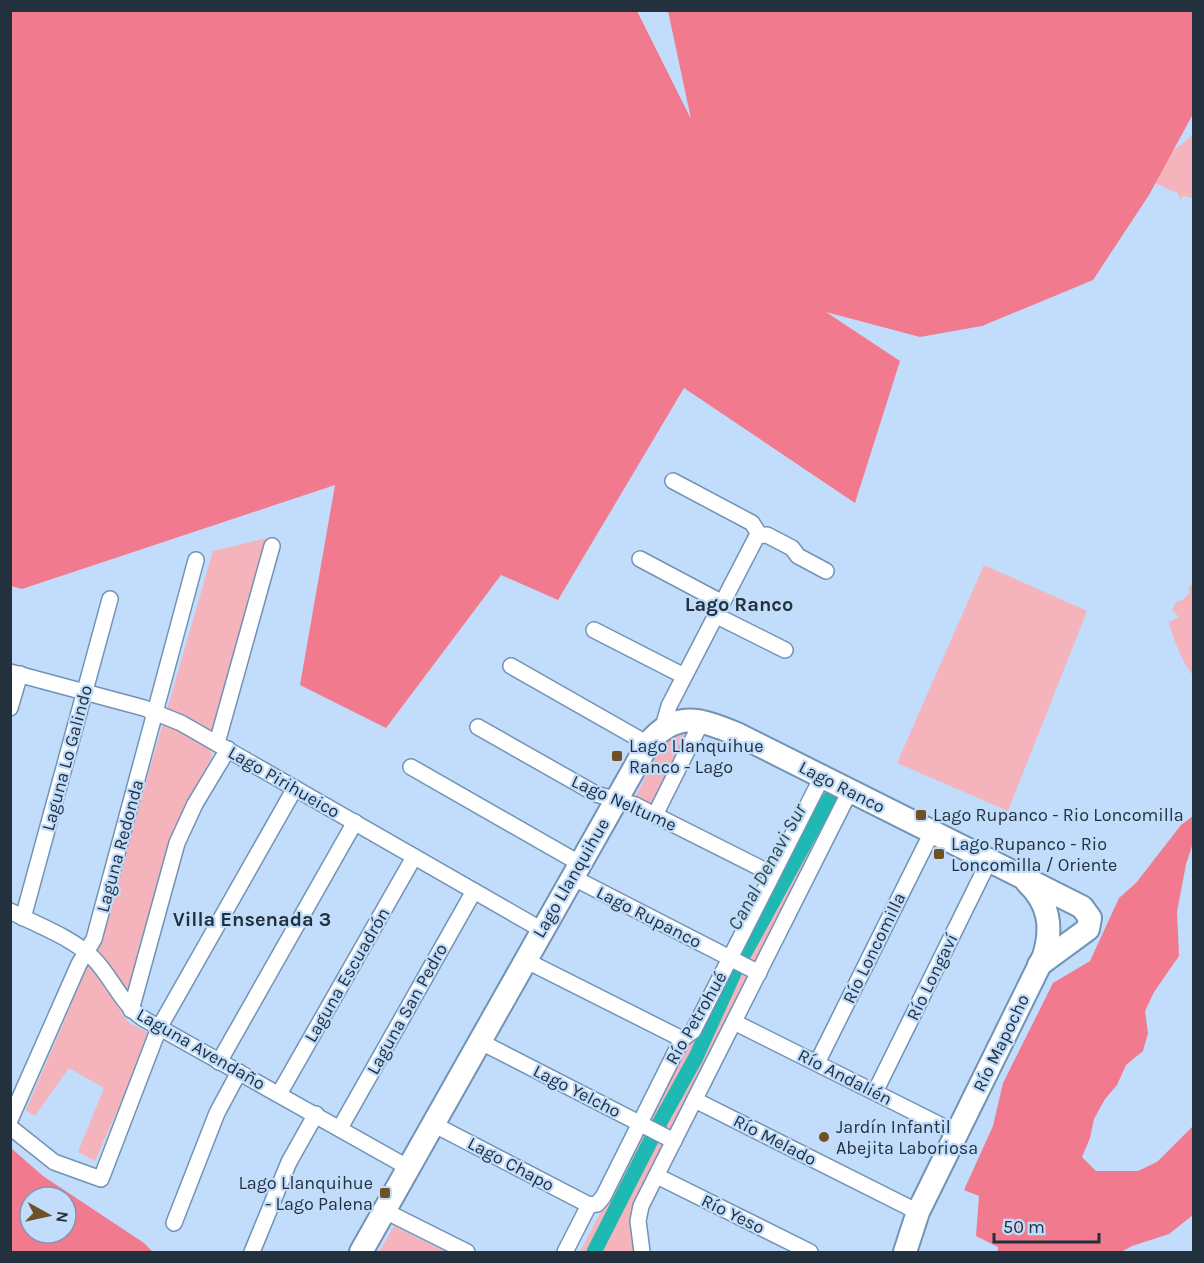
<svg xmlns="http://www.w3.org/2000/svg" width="1204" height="1263" viewBox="0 0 1204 1263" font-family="Karla,sans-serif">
	<rect width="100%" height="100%" fill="#c1ddfb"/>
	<g fill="#f5b3bc">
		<path d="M1193,135V198L1183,196L1180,200L1178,193C1175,192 1156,184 1153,182L1165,157Z"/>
		<polygon points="272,537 213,729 211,758 174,830 122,1014 129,1023 151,1034 95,1161 78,1152 104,1088 69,1068 35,1116 26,1110 103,930 213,551"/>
		<polygon points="984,565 1087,611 1008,811 897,763"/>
		<path d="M1193,583V675C1184,666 1171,634 1169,622L1179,617L1172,610L1176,602L1183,600L1190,592L1188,588Z"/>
		<polygon points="681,733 692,733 655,807 633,801 665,740"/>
		<polygon points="815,799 835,810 634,1212 634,1252 580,1252"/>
		<polygon points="394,1226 446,1252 379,1252"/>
	</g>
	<g fill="#f17a8f" fill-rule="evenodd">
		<polygon points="10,11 637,11 691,119 668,11 1193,11 1193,114 1149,195 1093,280 982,326 920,337 826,312 900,361 855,503 684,388 558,600 501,575 386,728 300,685 335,485 22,589 11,586"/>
		<polygon points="1193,816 1193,843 1186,864 1177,912 1179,956 1154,992 1145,1011 1148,1033 1143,1051 1126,1065 1117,1085 1105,1099 1094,1119 1090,1138 1082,1157 1096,1171 1138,1171 1157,1162 1193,1126 1193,1215 1169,1234 1132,1246 1121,1252 998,1252 998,1247 976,1236 979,1196 964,1190 993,1126 1003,1083 1053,983 1090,961 1119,898 1136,883 1181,825"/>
		<path d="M11,1148L43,1176L144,1243L153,1252H11ZM30,1197H66V1233H30Z"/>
	</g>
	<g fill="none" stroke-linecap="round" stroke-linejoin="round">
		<g stroke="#1eb9b2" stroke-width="15">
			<polyline points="743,956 829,799"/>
			<polyline points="659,1124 696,1057 735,971"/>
			<polyline points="594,1252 652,1138"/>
		</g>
		<defs>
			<g id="street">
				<polyline points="673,481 752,523 759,534"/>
				<polyline points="640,559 721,602"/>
				<polyline points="715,615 785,650"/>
				<polyline points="594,630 684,676"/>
				<polyline points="511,666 648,744"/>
				<polyline points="10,672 144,708 181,723 542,930"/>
				<polyline points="10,708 20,674"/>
				<polyline points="478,727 596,794 635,805 772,874"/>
				<polyline points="662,730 669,706 757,536 767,535 792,548 798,556 826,571"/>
				<polyline points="217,743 272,546"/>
				<polyline points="411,767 579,863"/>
				<polyline points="655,815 702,721"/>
				<polyline points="572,877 759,973"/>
				<path d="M10,911C37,925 71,937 93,958C112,977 121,1004 144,1019L409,1168"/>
				<polyline points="23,918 110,599"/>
				<polyline points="525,960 682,1039"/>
				<polyline points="131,1010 177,843 195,804 228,749"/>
				<polyline points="734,1022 956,1133"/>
				<polyline points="479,1041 674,1141"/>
				<polyline points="219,1062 355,822"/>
				<polyline points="817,1063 932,832"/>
				<polyline points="875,1092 989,861"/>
				<polyline points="279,1094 414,857"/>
				<polyline points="695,1100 918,1212"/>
				<polyline points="10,1120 79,964 94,939 196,560"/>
				<polyline points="433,1124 589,1205"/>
				<polyline points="10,1127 54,1162 101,1179 159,1028 295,788"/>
				<polyline points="340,1128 474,891"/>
				<polyline points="657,1176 810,1252"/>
				<polyline points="385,1211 467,1252"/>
				<polyline points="174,1223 217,1113 239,1072"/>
				<polyline points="252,1252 289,1162 316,1114"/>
				<polyline points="565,1252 589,1205 597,1204 603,1197 682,1039 693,1031 822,777"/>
				<polyline points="642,1252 638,1221 641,1206 850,791"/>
			</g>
			<g id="secondary">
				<path d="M361,1252L648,744C676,709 702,720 737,734L1082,907L1090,918L1088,929L1039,965"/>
				<path d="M905,1252L918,1212L1044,956C1053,927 1049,903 1027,882"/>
			</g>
		</defs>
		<use href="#street" stroke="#7293b6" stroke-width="18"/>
		<use href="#secondary" stroke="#7293b6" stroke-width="26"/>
		<use href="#street" stroke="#fff" stroke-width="15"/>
		<use href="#secondary" stroke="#fff" stroke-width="22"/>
	</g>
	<g fill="#705026" stroke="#c1ddfb" stroke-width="2">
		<rect x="611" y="750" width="12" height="12" rx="3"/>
		<rect x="915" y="809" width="12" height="12" rx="3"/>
		<rect x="933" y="848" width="12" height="12" rx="3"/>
		<circle cx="824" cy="1137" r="6"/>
		<rect x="379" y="1187" width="12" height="12" rx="3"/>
	</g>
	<g text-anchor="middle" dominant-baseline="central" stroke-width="4.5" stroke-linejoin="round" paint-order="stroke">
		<g font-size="18" fill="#23313f" stroke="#c1ddfb" text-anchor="start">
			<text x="629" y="746">Lago Llanquihue<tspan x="629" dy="21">Ranco - Lago</tspan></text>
			<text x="933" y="815">Lago Rupanco - Rio Loncomilla</text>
			<text x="951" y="844">Lago Rupanco - Rio<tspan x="951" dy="21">Loncomilla / Oriente</tspan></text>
			<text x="836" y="1127">Jardín Infantil<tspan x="836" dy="21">Abejita Laboriosa</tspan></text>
			<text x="373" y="1183" text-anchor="end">Lago Llanquihue<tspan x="373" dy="21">- Lago Palena</tspan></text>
		</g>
		<g font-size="18" fill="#23313f" stroke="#c1ddfb">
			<text transform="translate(67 758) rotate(-75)">Laguna Lo Galindo</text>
			<text transform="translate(284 782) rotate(30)">Lago Pirihueico</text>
			<text transform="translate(842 787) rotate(27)">Lago Ranco</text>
			<text transform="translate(624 803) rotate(24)">Lago Neltume</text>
			<text transform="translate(120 846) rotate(-75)">Laguna Redonda</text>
			<text transform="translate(571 878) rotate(-60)">Lago Llanquihue</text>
			<text transform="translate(649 917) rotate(27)">Lago Rupanco</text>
			<text transform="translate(874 948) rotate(-64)">Río Loncomilla</text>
			<text transform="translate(347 975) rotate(-60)">Laguna Escuadrón</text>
			<text transform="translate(932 977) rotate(-64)">Río Longaví</text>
			<text transform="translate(407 1009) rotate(-61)">Laguna San Pedro</text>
			<text transform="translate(696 1018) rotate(-60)">Río Petrohué</text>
			<text transform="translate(1001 1043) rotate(-64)">Río Mapocho</text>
			<text transform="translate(201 1049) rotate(30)">Laguna Avendaño</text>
			<text transform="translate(845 1077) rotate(27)">Río Andalién</text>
			<text transform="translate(577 1091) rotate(27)">Lago Yelcho</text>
			<text transform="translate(775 1140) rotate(27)">Río Melado</text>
			<text transform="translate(511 1164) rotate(28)">Lago Chapo</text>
			<text transform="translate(733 1214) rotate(26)">Río Yeso</text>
		</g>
		<g font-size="20" font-weight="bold" fill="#23313f" stroke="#c1ddfb">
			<text x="739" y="604">Lago Ranco</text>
			<text x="252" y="919">Villa Ensenada 3</text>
		</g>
		<g font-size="20" font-style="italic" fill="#2d4a48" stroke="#c1ddfb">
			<text transform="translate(767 867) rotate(-61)">Canal Denavi Sur</text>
		</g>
	</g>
	<rect width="1204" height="1263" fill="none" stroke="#23313f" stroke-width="24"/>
	<g transform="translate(48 1215) rotate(98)"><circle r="28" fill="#c1ddfb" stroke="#8298b0" stroke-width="1.5"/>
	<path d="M0-4.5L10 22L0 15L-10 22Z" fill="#705026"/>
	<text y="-9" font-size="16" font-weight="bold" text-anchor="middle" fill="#23313f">N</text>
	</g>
	<path d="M994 1233v9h105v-9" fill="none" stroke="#23313f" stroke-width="3"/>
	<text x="1003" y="1233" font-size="18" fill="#23313f" stroke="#c1ddfb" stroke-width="4.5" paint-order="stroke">50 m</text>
</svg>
